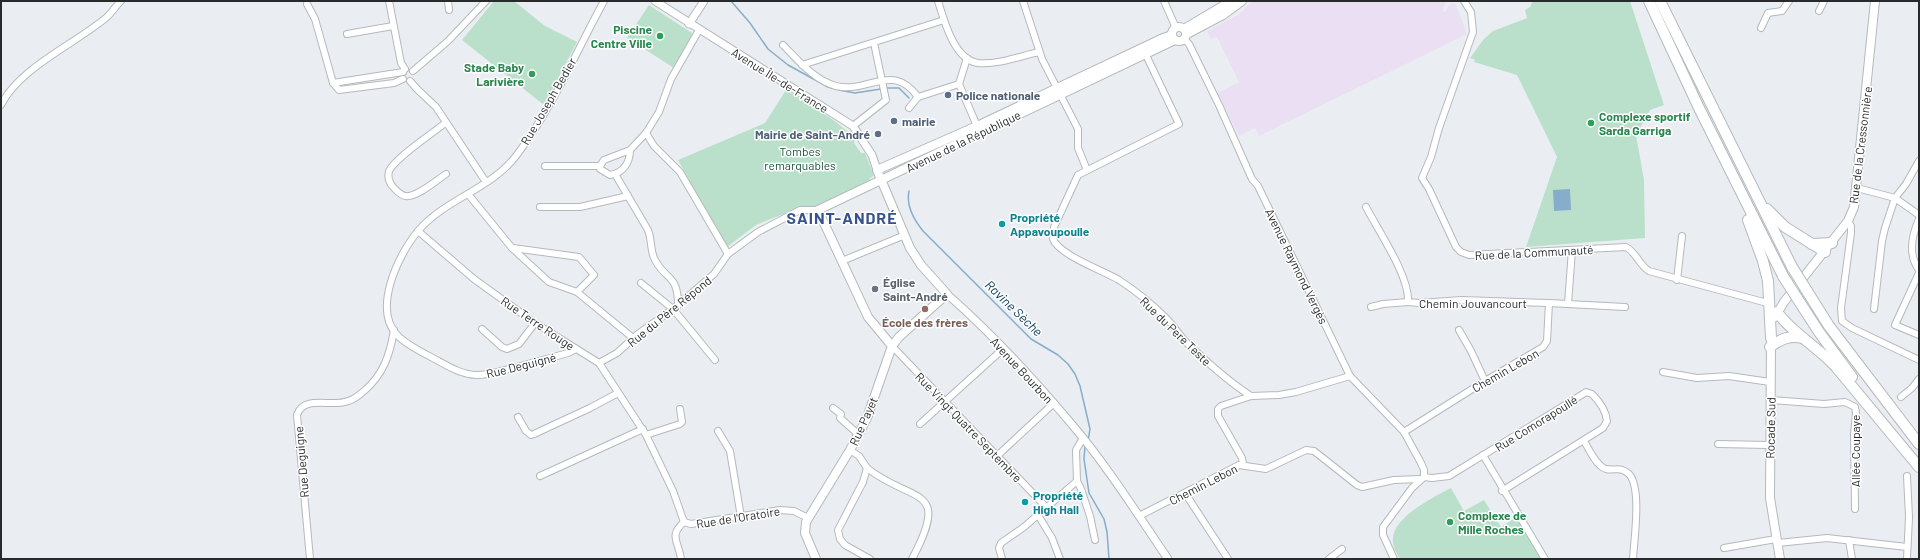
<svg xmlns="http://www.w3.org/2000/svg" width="1920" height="560" viewBox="0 0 1920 560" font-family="Barlow,sans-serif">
	<rect width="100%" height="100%" fill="#eaeef2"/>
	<polygon fill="#eadff3" points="1253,1 1446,1 1442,11 1445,12 1450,4 1453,3 1456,5 1467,34 1259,136 1255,128 1239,136 1218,93 1239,82 1217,37 1211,39 1207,31 1238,15"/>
	<g fill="#bae0cb">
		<polygon points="494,1 514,1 545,26 577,42 544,105 462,40"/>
		<polygon points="1533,1 1630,1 1664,105 1650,110 1636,135 1644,180 1645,238 1526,247 1557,157 1517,75 1474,62 1475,60 1470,58 1483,40 1493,31 1527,18 1525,10 1530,7"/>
		<polygon points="649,5 692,33 690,42 674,68 627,38"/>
		<polygon points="786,90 832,119 856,138 854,143 861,153 865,153 874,175 869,179 870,181 815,206 801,207 756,225 727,247 678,160 765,123"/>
		<path d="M1451,488L1464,511L1484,500L1501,527L1516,517L1542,559H1400C1397,554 1393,548 1393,542C1390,518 1434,497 1451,488Z"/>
	</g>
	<polygon fill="#86adca" points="1570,189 1571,210 1554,211 1553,190"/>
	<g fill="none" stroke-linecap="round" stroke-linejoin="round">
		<g stroke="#86adca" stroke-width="1.5">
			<polyline points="731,1 750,23 768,49 788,65 828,87 839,90 855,93 881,89"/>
			<polyline points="885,88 899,88 909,98"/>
			<path d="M909,191C906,205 914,220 923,231L1031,339L1058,355L1068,364L1075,374L1080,386L1090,429L1088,441"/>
			<polyline points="1085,446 1084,459 1089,493 1104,519 1107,532 1109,559"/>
		</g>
		<defs>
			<g id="minor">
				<polyline points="389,1 401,63 405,69"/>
				<polyline points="448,1 449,10"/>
				<path d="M938,1C944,20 954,60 978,63C998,65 1020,56 1039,52"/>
				<polyline points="1023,1 1042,59 1078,129 1078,148 1087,170"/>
				<polyline points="1164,1 1176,28"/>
				<path d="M1464,1L1471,12L1473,32L1439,128L1431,157L1422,178L1429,189L1456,247L1461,252L1469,255L1626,247C1636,252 1639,265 1649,271L1771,304"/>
				<polyline points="307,4 315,19 333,83 339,90 394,83 403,79"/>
				<polyline points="1819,11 1824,1"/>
				<polyline points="1761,28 1768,13 1782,11 1789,1"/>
				<polyline points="347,34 393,26"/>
				<polyline points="1184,39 1189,44 1219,105 1252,179 1258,186 1350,376 1404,432 1421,463 1424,470 1424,477 1412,488 1383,527 1383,535 1394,559"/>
				<path d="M783,45C799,61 814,80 836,86C868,94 892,61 918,97"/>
				<path d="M1145,53L1179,124L1078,175L1054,227L1053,239C1059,255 1104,271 1119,280C1136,291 1153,305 1166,318C1175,327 1181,338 1190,346C1209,364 1229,382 1251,396"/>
				<polyline points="967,58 959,84 977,126"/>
				<polyline points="802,65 944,20"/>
				<polyline points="413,71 448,41 486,1"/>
				<polyline points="410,81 417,89 436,107 486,182"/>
				<polyline points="333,83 403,72"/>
				<path d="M1,105C19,68 75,44 107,17C112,12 116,6 121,1"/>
				<polyline points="909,108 918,97 959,84"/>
				<path d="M445,123C432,134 396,157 389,171C387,178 389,183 394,188C397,191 401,196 406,196C416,198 437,180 446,174"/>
				<polyline points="853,126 886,100 874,43"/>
				<polyline points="646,133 654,146 680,172 728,254"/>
				<path d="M630,150C630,163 623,173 610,175L600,169V166L604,160L630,150L646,133L659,112L671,79L699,30"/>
				<polyline points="545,166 600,166"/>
				<path d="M615,174L648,230C652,240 650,251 655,260C666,281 678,274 678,305"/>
				<polyline points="1857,188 1895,198 1919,215"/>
				<polyline points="468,194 512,248 549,282 577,292 633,338"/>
				<polyline points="540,207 580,207 628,196"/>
				<path d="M1366,207C1378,230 1410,277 1408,302L1419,303L1462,300L1549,303"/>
				<path d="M1919,219C1912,235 1908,255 1919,270"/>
				<polyline points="1848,221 1851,226 1851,233 1841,308 1842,321 1852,328 1919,360"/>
				<polyline points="418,231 474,279 535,323 599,363 646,435 673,491 684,522"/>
				<polyline points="513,248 579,257 594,275 577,292"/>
				<polyline points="842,261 905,235"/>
				<polyline points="1919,273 1895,325 1919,335"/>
				<polyline points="1677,280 1682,236"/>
				<polyline points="641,283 673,309 715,360"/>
				<polyline points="1568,304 1572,250"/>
				<polyline points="1371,307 1383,304 1408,302"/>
				<polyline points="1874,309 1882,241 1885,228 1895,198 1906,184 1919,161"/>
				<polyline points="482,329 502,347 507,349 519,344 535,323"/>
				<polyline points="1459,330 1471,351 1485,381"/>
				<polyline points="892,346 1046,507"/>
				<path d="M576,349L568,353C550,358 531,363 513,368C501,371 489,375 477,375C461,375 446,365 433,358C421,352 409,346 399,337C371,311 398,255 418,231C445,199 491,189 516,156C552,109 576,52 604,1"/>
				<polyline points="599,363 617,353 638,334 673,309 714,274 728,254 758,232 800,210 818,210"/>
				<polyline points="1663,372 1697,378 1729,376 1770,382"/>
				<polyline points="1901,397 1912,388 1919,379"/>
				<polyline points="1770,400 1824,404 1845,402 1855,407 1856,413 1854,434 1855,509"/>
				<polyline points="833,408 841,414 840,418 858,434"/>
				<polyline points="518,417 526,431 531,435 534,434 590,408 618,393"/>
				<polyline points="920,424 1003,349"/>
				<polyline points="718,431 730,451 741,517"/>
				<polyline points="1404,432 1485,381 1543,347 1547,341 1549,303 1625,307"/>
				<polyline points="646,435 680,424 682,422 680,409"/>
				<polyline points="1083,438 1076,450 1077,481 1081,489 1090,516 1095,540"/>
				<path d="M1584,441C1589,449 1596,466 1606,469C1615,471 1620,466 1629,474C1642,488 1634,540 1633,559"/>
				<polyline points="1718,444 1769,445"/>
				<polyline points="850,450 859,456 867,468 863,482 838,530 840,539 845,545 870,559"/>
				<polyline points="1483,455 1545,559"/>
				<polyline points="997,456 1054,403"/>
				<polyline points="1243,464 1242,458 1218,416 1218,409 1221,406 1251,396 1279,395 1296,392 1350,376"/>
				<path d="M867,468C912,504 952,484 912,559"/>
				<polyline points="540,476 643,429"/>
				<path d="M1424,477L1432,478L1449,476L1583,394L1586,392L1592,394C1599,401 1606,411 1607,421L1603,428L1502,491"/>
				<polyline points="1185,493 1228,559"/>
				<polyline points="1038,515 1052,538 1060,559"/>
				<polyline points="1139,516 1239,465 1266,469 1306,450 1314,451 1357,485 1362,487 1394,480 1420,479"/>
				<polyline points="684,522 691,524 780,510 794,511 808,518"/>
				<polyline points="1849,540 1852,559"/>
				<polyline points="1777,543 1827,538 1907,547"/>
				<polyline points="1724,548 1776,539"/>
				<path d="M310,559L297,415C304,394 332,408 348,401C354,400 359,395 364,391C383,375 390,355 394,330"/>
				<path d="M681,559C679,542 668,536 684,522"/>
				<polyline points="1002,559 999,548 1001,543 1024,527 1077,481"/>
				<polyline points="1329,559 1342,549"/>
				<polyline points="1907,559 1909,517 1907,476"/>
			</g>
			<g id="tertiary">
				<polyline points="655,1 853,126 872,155 877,170"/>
				<polyline points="689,24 704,1"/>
				<path d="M947,294C990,332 1032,377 1069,421C1106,464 1136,512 1168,559"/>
			</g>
			<g id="secondary">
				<circle cx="1179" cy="34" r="7"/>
				<polyline points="1184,29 1231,1"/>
				<polyline points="1187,34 1223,15 1242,1"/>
				<polyline points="1775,317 1784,302 1848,221 1854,207 1875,1"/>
				<polyline points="1771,343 1770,498 1780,559"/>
				<polyline points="892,346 868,317 818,210 1175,40"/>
				<polyline points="816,559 805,533 806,522 850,450 867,418 892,346 899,337 947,294 921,265 910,248 877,170 977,126 1163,38 1172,35"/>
			</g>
			<g id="trunk">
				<polyline points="1649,1 1699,108 1783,276"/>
				<polyline points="1660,1 1792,267"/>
				<polyline points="1767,209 1785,227 1825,252"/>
				<polyline points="1748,220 1763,261 1768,281 1771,338"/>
				<polyline points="1812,244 1832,243"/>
				<polyline points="1807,291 1829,326 1919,444"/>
				<polyline points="1797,298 1819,332 1852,377"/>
				<path d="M1777,312C1793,334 1818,347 1836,367L1919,467"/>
				<path d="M1770,347C1781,339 1789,335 1803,338"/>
			</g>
		</defs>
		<use href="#minor" stroke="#b4b9bc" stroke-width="8"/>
		<use href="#tertiary" stroke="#b4b9bc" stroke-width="9"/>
		<use href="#secondary" stroke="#b4b9bc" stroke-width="10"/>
		<use href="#trunk" stroke="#b4b9bc" stroke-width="12"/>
		<use href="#minor" stroke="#fff" stroke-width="6"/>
		<use href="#tertiary" stroke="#fff" stroke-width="7"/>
		<use href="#secondary" stroke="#fff" stroke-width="8"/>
		<use href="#trunk" stroke="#fff" stroke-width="10"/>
		<defs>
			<g id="trunk-bridge">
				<polyline points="1792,267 1807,291"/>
				<polyline points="1783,276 1797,298"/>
			</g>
		</defs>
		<use href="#trunk-bridge" stroke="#b4b9bc" stroke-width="12" stroke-linecap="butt"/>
		<use href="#trunk-bridge" stroke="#fff" stroke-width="10"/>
	</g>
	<g fill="#2e9e5b" stroke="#fff" stroke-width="1.5">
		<circle cx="660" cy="36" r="4"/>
		<circle cx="532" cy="74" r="4"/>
		<circle cx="1591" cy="123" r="4"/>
		<circle cx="1450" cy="522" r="4"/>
	</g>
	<g fill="#5c6f8a" stroke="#fff" stroke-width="1.5">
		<circle cx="948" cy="95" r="4"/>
		<circle cx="894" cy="121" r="4"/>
		<circle cx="878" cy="134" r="4"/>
	</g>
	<g fill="#0f9aa8" stroke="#fff" stroke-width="1.5">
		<circle cx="1002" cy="224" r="4"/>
		<circle cx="1025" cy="502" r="4"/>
	</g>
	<circle fill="#6b7280" stroke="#fff" stroke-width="1.5" cx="875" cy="289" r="4"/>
	<circle fill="#8d6e63" stroke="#fff" stroke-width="1.5" cx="925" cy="309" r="4"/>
	<g text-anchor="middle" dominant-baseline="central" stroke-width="3" stroke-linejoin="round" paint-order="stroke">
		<g font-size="12" font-weight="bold" fill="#27864d" stroke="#fff" text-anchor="end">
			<text x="652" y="29">Piscine<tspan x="652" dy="14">Centre Ville</tspan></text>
			<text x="524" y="67">Stade Baby<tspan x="524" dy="14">Larivière</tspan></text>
			<text x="1599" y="116" text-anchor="start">Complexe sportif<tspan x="1599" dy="14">Sarda Garriga</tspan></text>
			<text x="1458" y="515" text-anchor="start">Complexe de<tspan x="1458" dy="14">Mille Roches</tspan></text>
		</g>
		<g font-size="12" fill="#282a2c" stroke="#fff">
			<text transform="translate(780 80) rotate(32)">Avenue Île-de-France</text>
			<text transform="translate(548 101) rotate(-60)">Rue Joseph Bedier</text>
			<text transform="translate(963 141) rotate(-26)">Avenue de la République</text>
			<text transform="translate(1860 145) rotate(-83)">Rue de la Cressonnière</text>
			<text transform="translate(1534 252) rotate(-3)">Rue de la Communauté</text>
			<text transform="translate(1297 266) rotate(64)">Avenue Raymond Vergès</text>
			<text x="1473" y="303">Chemin Jouvancourt</text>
			<text transform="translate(669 311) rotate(-39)">Rue du Père Répond</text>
			<text transform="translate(538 323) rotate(34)">Rue Terre Rouge</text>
			<text transform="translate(1176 331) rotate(44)">Rue du Pere Teste</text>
			<text transform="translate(521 365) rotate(-14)">Rue Deguigné</text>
			<text transform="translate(1022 370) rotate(47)">Avenue Bourbon</text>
			<text transform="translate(1505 370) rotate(-30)">Chemin Lebon</text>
			<text transform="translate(863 421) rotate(-66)">Rue Payet</text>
			<text transform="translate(1536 423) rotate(-32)">Rue Comorapoullé</text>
			<text transform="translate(969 427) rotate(46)">Rue Vingt Quatre Septembre</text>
			<text transform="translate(1770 428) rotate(-89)">Rocade Sud</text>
			<text transform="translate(1855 451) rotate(-90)">Allée Coupaye</text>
			<text transform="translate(301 462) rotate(-95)">Rue Deguigne</text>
			<text transform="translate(1203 484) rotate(-27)">Chemin Lebon</text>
			<text transform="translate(738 517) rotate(-9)">Rue de l'Oratoire</text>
		</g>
		<g font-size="12" font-weight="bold" fill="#4e5e75" stroke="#fff" text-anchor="start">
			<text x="956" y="95">Police nationale</text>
			<text x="902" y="121">mairie</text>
			<text x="870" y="134" text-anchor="end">Mairie de Saint-André</text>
		</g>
		<g font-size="12" fill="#1a5138" stroke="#fff">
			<text x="800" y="151">Tombes<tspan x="800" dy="14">remarquables</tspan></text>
		</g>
		<g font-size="12" font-weight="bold" fill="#0d838f" stroke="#fff" text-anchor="start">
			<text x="1010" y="217">Propriété<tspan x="1010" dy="14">Appavoupoulle</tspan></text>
			<text x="1033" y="495">Propriété<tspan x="1033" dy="14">High Hall</tspan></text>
		</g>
		<g font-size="12" font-weight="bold" fill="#5b616d" stroke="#fff" text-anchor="start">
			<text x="883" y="282">Église<tspan x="883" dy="14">Saint-André</tspan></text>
		</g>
		<g font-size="12" font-weight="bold" fill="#785e54" stroke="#fff">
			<text x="925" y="322">École des frères</text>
		</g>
		<g font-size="13" font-style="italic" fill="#093c59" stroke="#fff">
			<text transform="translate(1014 308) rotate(44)">Ravine Sèche</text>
		</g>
		<g font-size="16" font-weight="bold" letter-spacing="1" fill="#37538d" stroke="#fff">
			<text x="842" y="217">SAINT-ANDRÉ</text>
		</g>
	</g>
	<rect width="1920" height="560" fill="none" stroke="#282a2c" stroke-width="4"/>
</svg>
